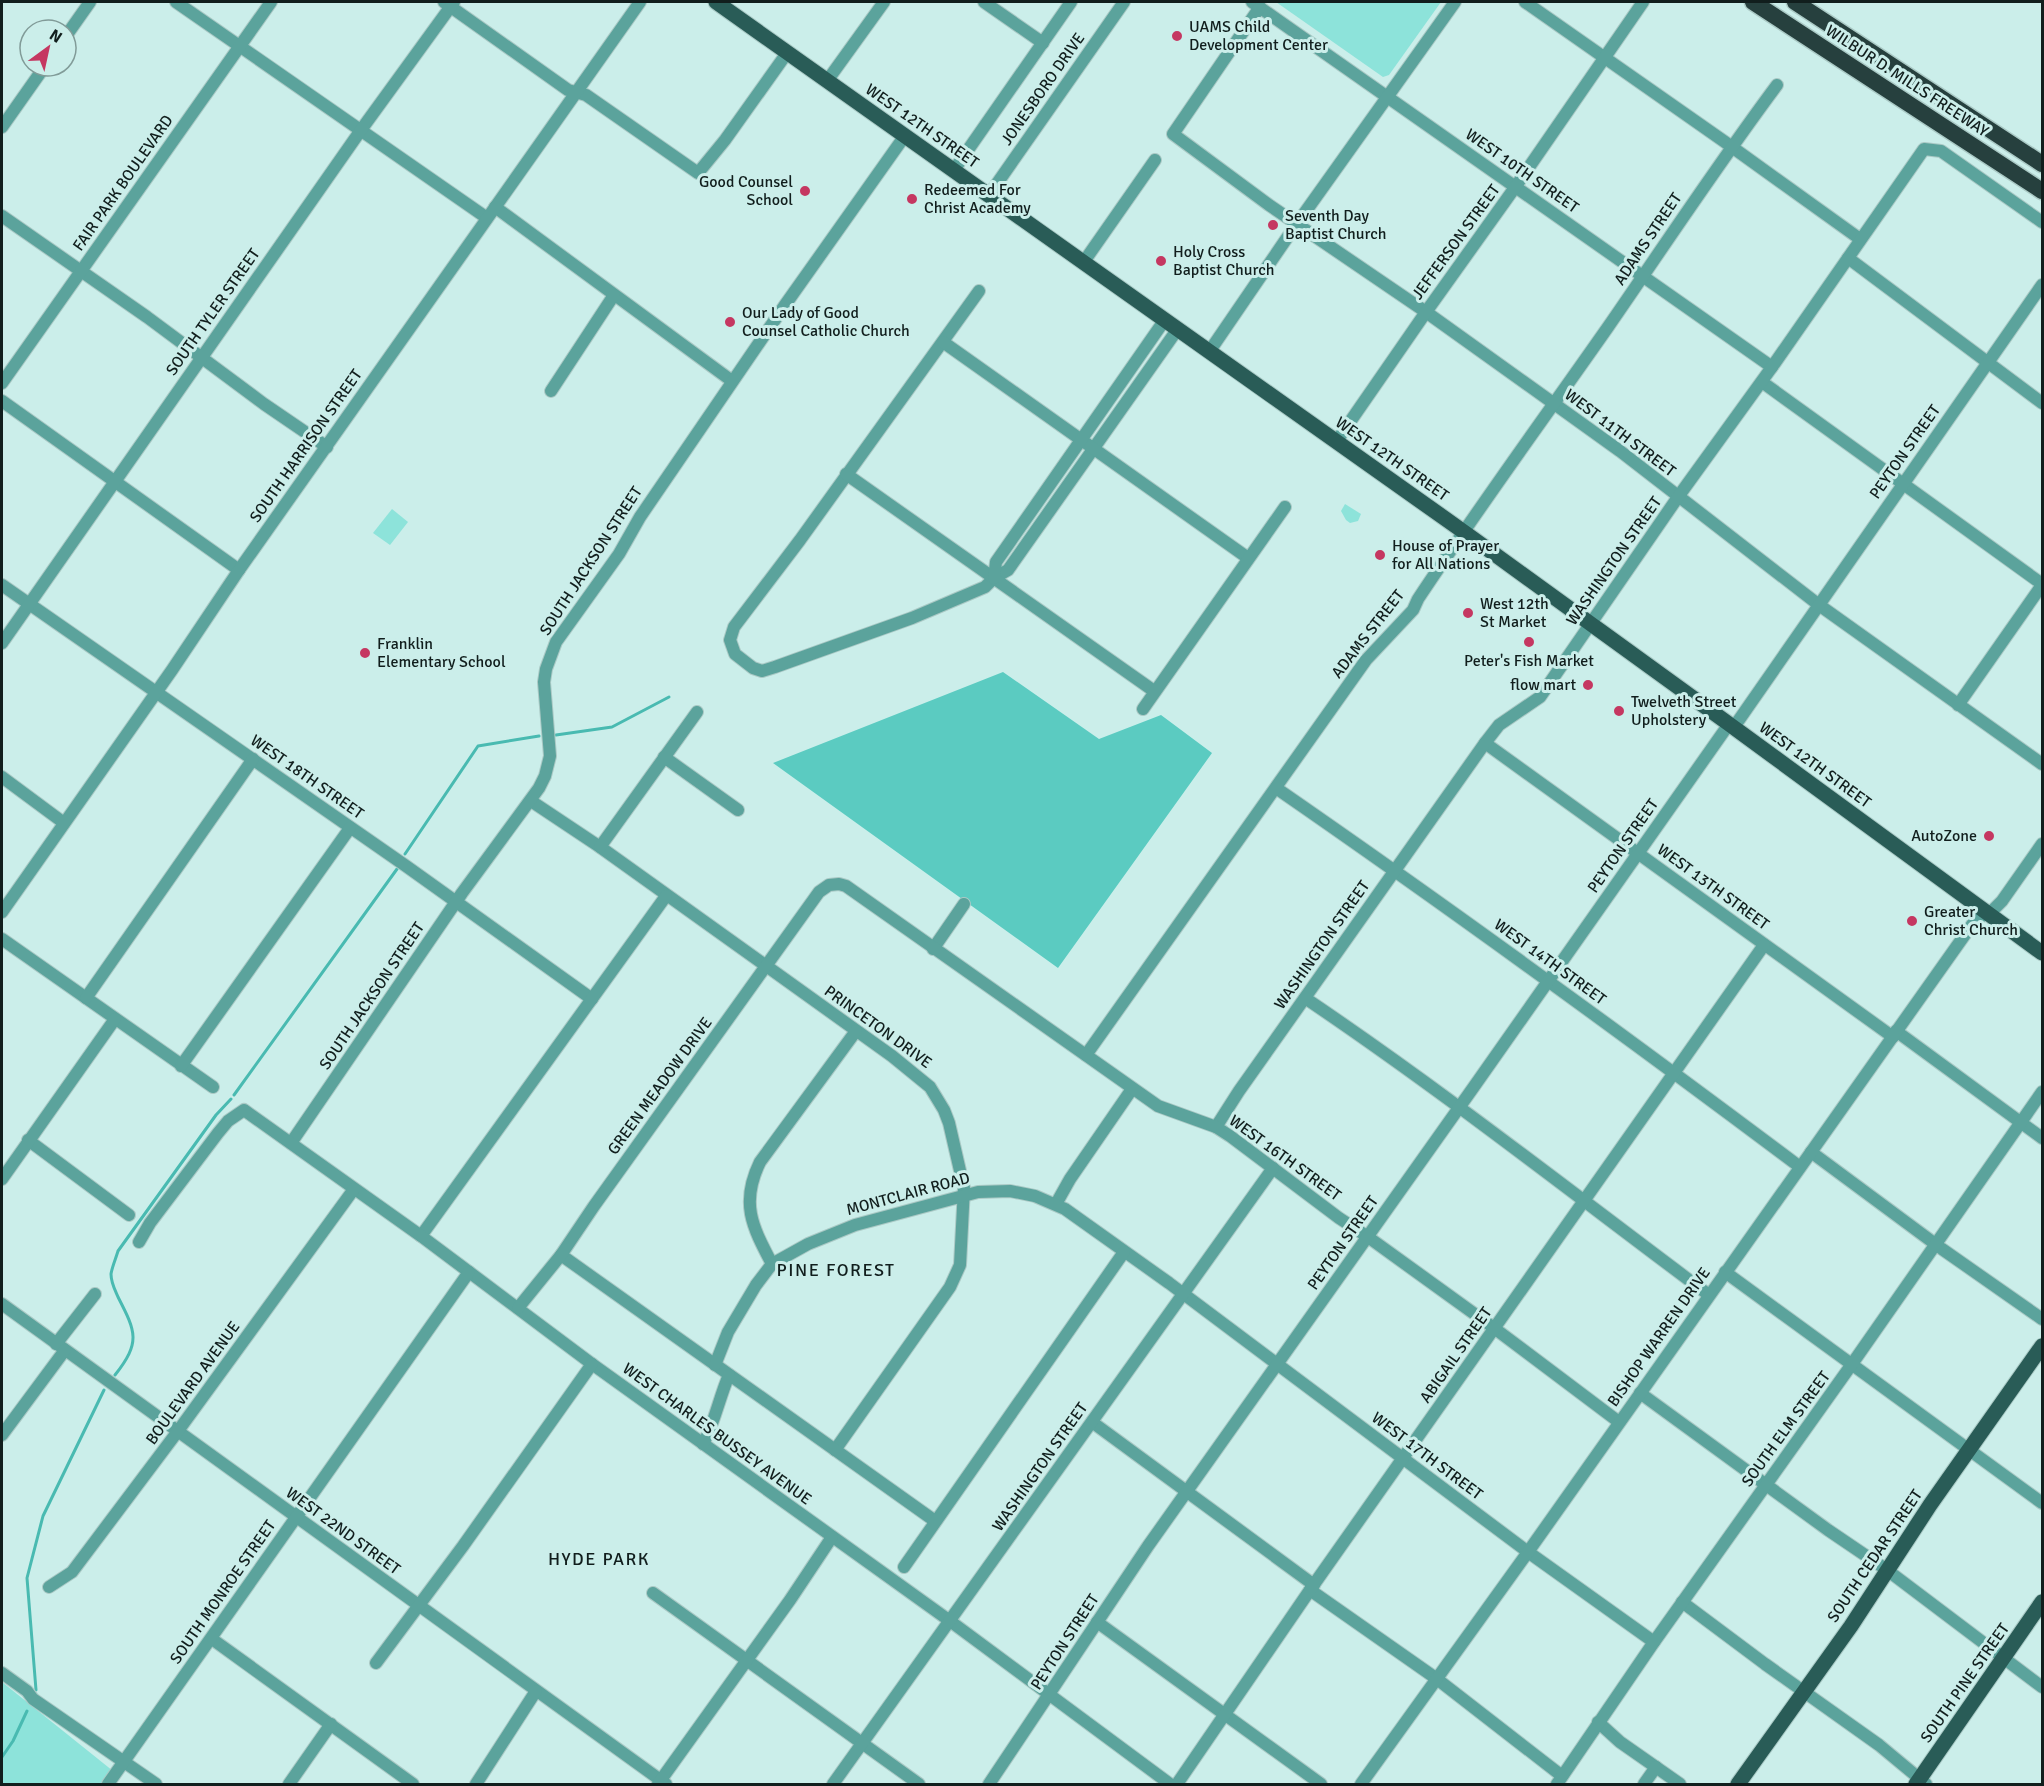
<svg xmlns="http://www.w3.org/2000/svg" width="2044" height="1786" viewBox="0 0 2044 1786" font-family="Signika,sans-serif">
	<rect width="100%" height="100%" fill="#cbeeea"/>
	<g fill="#8de3da">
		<polygon points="1276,2 1441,2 1389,75 1383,77"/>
		<polygon points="1345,504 1361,514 1358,521 1350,523 1346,520 1341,511"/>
		<polygon points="392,509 408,522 390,545 373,533"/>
		<polygon points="2,1682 113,1771 103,1784 2,1784"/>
	</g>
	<polygon fill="#5bcbc1" points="1003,672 1099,739 1161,715 1212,753 1058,968 773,763"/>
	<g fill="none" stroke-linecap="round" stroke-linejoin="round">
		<g stroke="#49bab1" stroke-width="3">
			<polyline points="556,735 612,727 669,697"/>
			<polyline points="405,854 478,746 539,736"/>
			<polyline points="234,1095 397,869"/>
			<path d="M115,1375C141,1342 136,1332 118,1297C115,1290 111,1283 111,1274C112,1267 116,1258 118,1251L216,1115L231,1099"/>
			<polyline points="36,1690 27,1578 43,1516 104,1390"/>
			<polyline points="2,1757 13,1741 27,1711"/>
		</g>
		<defs>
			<g id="minor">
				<polyline points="176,2 487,218"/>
				<polyline points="444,2 568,90 586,95 698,173 725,140 787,53"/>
				<polyline points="984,2 1043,43"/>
				<polyline points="1252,2 1772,367"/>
				<polyline points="1525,2 1725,142 1860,239"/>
				<polyline points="1260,7 1173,134 1269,205 1426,312 1620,451 1819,605 2042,764"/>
				<polyline points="66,36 90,2"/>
				<polyline points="827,81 884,2"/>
				<polyline points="2,127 45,66"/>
				<polyline points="954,170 1071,2"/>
				<polyline points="989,195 1124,2"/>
				<polyline points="495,207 732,381"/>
				<polyline points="2,216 147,317 264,404 327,447"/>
				<polyline points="1848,258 2042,403"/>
				<polyline points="1083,263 1155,160"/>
				<polyline points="979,291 800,540 734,627 730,640 735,654 753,668 762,671 775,667 912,618 985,587 994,578 1008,570 1177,330"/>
				<polyline points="943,342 1248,558"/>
				<polyline points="1209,352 1291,232 1455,2"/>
				<polyline points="1762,382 2042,584"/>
				<polyline points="2,383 271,2"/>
				<polyline points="551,391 614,295"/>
				<polyline points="2,401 239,570"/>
				<polyline points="1336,442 1426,312 1516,186 1643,2"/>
				<polyline points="846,474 1154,691"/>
				<polyline points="994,578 996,562 1164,321"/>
				<polyline points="2,585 406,866 592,999"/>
				<polyline points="2,643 361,130 454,2"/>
				<polyline points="1958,705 2042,585"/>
				<polyline points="1143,709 1285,507"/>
				<polyline points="1734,727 2042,285"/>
				<polyline points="1485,743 1893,1037"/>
				<polyline points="664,757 738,810"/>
				<polyline points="2,777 64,823"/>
				<path d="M1276,788C1454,911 1628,1038 1800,1167"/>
				<polyline points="531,801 600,847 892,1056 930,1087 944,1110 949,1123 964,1188 960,1265 950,1287 835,1450"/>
				<polyline points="600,847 697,712"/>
				<polyline points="2,912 172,670 239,570 640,2"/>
				<polyline points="2,939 213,1087"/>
				<polyline points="933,949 964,904"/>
				<polyline points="86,998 253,759"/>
				<path d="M1305,998C1443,1091 1575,1195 1709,1295"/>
				<polyline points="1896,1031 2042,1138"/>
				<path d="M1086,1055L1366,660L1413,610L1418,599C1479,507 1545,417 1608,327C1664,246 1718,164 1777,85"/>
				<polyline points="181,1066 350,828"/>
				<polyline points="1216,1127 1239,1091 1485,743 1499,725 1540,697 1678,497 1772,367 1924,149 1941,151 2042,222"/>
				<polyline points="28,1140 129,1215"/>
				<polyline points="291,1143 462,893 539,788 545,776 550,756 544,682 546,669 556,642 619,554 640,517 785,305 904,137"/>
				<polyline points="1811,1152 1942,1249 2042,1319"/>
				<polyline points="2,1179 115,1019"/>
				<polyline points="1056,1204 1070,1179 1132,1089"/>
				<polyline points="421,1236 666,896"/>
				<polyline points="139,1242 150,1223 218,1133 228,1121 244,1110 421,1236 592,1364 950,1621 1170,1784"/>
				<polyline points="561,1255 935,1521"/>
				<path d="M772,1264C752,1226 740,1203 760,1162L856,1031"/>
				<polyline points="1725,1272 2042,1503"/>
				<polyline points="2,1304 666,1784"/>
				<polyline points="518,1308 561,1255 594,1206 819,892 829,885 839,884 846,886 1158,1106 1216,1127 1230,1136 1339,1218 1368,1237 1494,1328 1619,1422"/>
				<polyline points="56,1344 95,1294"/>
				<polyline points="715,1365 728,1332 756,1285 772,1264 808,1244 855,1225 978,1192 1010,1191 1035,1196 1065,1209 1169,1283 1528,1552 1654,1642"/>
				<polyline points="1640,1393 1828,1530 1887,1570 2042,1687"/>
				<polyline points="1092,1422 1314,1585"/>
				<polyline points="2,1435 65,1350"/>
				<path d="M703,1444C715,1422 719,1398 729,1375"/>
				<polyline points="904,1567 1124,1252"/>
				<polyline points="49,1587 72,1572 178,1431 354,1189"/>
				<polyline points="1310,1590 1437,1679 1562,1776"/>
				<polyline points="653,1593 919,1784"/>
				<polyline points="1682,1602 1765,1664 1879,1745 1926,1784"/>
				<polyline points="1097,1622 1321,1784"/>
				<polyline points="212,1639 413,1784"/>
				<polyline points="376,1663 463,1546 592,1364"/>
				<polyline points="2,1673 27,1691 33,1699 156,1784"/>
				<polyline points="1598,1722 1620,1742 1680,1784"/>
				<polyline points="108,1784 469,1272"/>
				<polyline points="289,1784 331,1724"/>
				<polyline points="476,1784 536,1691"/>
				<polyline points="658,1784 790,1600 832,1537"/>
				<polyline points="833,1784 1273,1168"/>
				<polyline points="989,1784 1148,1546 1473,1088 1729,724"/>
				<polyline points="1177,1784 1310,1590 1764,945"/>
				<polyline points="1361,1784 1528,1552 1976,919 1992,911 2002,901 2042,844"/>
				<polyline points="1557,1784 1654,1642 1852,1364 2042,1092"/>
				<polyline points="1644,1784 1656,1767"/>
			</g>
			<g id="major">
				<polyline points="716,2 1464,532 1729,724 2042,953"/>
				<polyline points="1738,1784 1851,1626 1930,1505 2042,1346"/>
				<polyline points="1916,1784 2042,1602"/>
			</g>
			<g id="highway">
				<polyline points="1753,2 2042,191"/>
				<polyline points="1795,2 2042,164"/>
			</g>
		</defs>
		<use href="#minor" stroke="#aac9c5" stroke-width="14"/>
		<use href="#major" stroke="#aac9c5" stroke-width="17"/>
		<use href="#highway" stroke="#aac9c5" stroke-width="19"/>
		<use href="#minor" stroke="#5ba39c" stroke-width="12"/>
		<use href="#major" stroke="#295c57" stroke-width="15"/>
		<use href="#highway" stroke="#26403e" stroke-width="16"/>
	</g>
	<g fill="#c53761" stroke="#cbeeea" stroke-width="2">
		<circle cx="1177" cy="36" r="6"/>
		<circle cx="805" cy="191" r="6"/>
		<circle cx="912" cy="199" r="6"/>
		<circle cx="1273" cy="225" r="6"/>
		<circle cx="1161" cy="261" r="6"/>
		<circle cx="730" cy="322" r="6"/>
		<circle cx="1380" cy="555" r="6"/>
		<circle cx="1468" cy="613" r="6"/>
		<circle cx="1529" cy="642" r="6"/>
		<circle cx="365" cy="653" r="6"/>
		<circle cx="1588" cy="685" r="6"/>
		<circle cx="1619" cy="711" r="6"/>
		<circle cx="1989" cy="836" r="6"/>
		<circle cx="1912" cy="921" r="6"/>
	</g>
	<g text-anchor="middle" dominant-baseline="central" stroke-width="6" stroke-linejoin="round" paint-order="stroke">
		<g font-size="16" fill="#111e1d" stroke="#cbeeea" text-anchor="start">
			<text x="1189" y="27">UAMS Child<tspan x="1189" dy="18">Development Center</tspan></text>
			<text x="793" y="182" text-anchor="end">Good Counsel<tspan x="793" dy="18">School</tspan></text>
			<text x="924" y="190">Redeemed For<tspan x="924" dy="18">Christ Academy</tspan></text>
			<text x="1285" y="216">Seventh Day<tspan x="1285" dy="18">Baptist Church</tspan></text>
			<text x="1173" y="252">Holy Cross<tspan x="1173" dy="18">Baptist Church</tspan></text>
			<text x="742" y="313">Our Lady of Good<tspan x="742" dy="18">Counsel Catholic Church</tspan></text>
			<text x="1392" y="546">House of Prayer<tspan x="1392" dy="18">for All Nations</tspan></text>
			<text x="1480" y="604">West 12th<tspan x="1480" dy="18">St Market</tspan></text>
			<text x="377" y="644">Franklin<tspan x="377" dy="18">Elementary School</tspan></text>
			<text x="1529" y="661" text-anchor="middle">Peter's Fish Market</text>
			<text x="1576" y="685" text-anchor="end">flow mart</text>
			<text x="1631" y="702">Twelveth Street<tspan x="1631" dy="18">Upholstery</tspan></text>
			<text x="1977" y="836" text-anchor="end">AutoZone</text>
			<text x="1924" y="912">Greater<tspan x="1924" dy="18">Christ Church</tspan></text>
		</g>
		<g font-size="16" fill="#111e1d" stroke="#cbeeea">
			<text transform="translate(1907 81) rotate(33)">WILBUR D. MILLS FREEWAY</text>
			<text transform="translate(1043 89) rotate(-55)">JONESBORO DRIVE</text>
			<text transform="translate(922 126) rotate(35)">WEST 12TH STREET</text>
			<text transform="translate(1522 171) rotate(35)">WEST 10TH STREET</text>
			<text transform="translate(123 183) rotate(-55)">FAIR PARK BOULEVARD</text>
			<text transform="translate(1648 239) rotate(-56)">ADAMS STREET</text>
			<text transform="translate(1456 242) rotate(-54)">JEFFERSON STREET</text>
			<text transform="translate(213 312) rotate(-55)">SOUTH TYLER STREET</text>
			<text transform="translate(1620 433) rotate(37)">WEST 11TH STREET</text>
			<text transform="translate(306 446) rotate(-55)">SOUTH HARRISON STREET</text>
			<text transform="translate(1905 452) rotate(-55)">PEYTON STREET</text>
			<text transform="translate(1392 459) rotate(35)">WEST 12TH STREET</text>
			<text transform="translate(591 561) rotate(-57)">SOUTH JACKSON STREET</text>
			<text transform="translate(1614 561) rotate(-55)">WASHINGTON STREET</text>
			<text transform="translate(1368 634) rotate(-52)">ADAMS STREET</text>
			<text transform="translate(1815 765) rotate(36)">WEST 12TH STREET</text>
			<text transform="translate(307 777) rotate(35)">WEST 18TH STREET</text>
			<text transform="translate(1623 846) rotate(-55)">PEYTON STREET</text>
			<text transform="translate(1713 887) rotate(36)">WEST 13TH STREET</text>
			<text transform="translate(1322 945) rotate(-55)">WASHINGTON STREET</text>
			<text transform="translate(1550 962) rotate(36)">WEST 14TH STREET</text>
			<text transform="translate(372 996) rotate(-56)">SOUTH JACKSON STREET</text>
			<text transform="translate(878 1027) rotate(36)">PRINCETON DRIVE</text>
			<text transform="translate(660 1086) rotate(-54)">GREEN MEADOW DRIVE</text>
			<text transform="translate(1285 1158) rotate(36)">WEST 16TH STREET</text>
			<text transform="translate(908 1194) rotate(-15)">MONTCLAIR ROAD</text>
			<text transform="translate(1343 1243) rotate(-55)">PEYTON STREET</text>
			<text transform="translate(1659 1337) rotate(-55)">BISHOP WARREN DRIVE</text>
			<text transform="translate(1456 1355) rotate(-55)">ABIGAIL STREET</text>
			<text transform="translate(193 1383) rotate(-54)">BOULEVARD AVENUE</text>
			<text transform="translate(1786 1429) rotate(-54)">SOUTH ELM STREET</text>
			<text transform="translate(717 1434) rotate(36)">WEST CHARLES BUSSEY AVENUE</text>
			<text transform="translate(1427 1456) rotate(37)">WEST 17TH STREET</text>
			<text transform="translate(1040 1467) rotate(-55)">WASHINGTON STREET</text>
			<text transform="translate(343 1531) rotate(36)">WEST 22ND STREET</text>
			<text transform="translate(1875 1556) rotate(-56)">SOUTH CEDAR STREET</text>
			<text transform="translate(223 1592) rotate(-55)">SOUTH MONROE STREET</text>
			<text transform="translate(1065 1642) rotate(-57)">PEYTON STREET</text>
			<text transform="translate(1965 1683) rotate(-55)">SOUTH PINE STREET</text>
		</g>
		<g font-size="18" letter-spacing="1.5" fill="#111e1d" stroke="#cbeeea">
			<text x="836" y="1270">PINE FOREST</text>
			<text x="599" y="1559">HYDE PARK</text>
		</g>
	</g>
	<rect width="2044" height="1786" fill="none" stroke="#111e1d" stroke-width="6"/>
	<g transform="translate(48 48) rotate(33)"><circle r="28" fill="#cbeeea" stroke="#819b98" stroke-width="1.5"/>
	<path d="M0-4.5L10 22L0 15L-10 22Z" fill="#c53761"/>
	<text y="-9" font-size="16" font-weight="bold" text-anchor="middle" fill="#111e1d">N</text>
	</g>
</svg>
